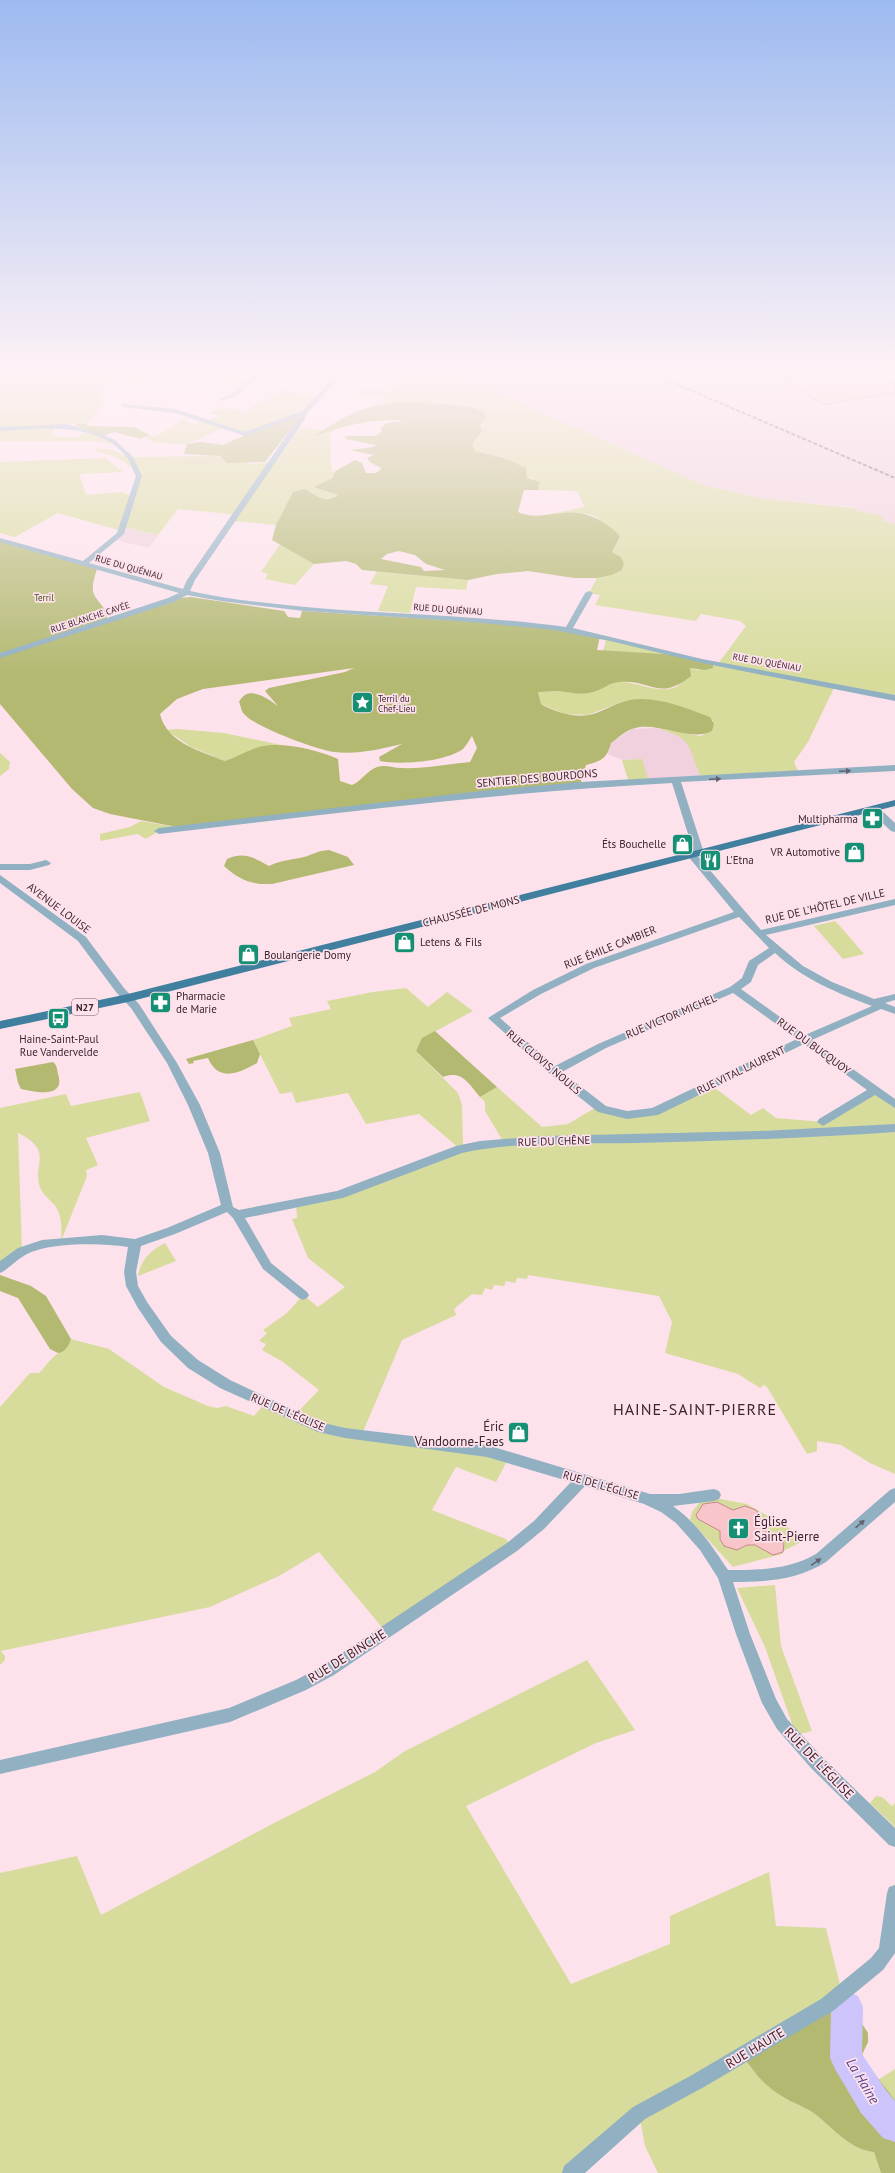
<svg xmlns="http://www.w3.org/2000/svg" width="895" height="2173" viewBox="0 0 895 2173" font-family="'PT Sans',sans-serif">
	<rect width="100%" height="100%" fill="#fde2ec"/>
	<g fill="#f0d1dd">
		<polygon points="452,372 681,372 706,382 729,374 723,372 749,372 753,373 772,372 895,372 895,524 882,521 883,516 855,510 855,507 765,499 706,486"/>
		<polygon points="123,527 158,535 149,548 114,540"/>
		<polygon points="656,728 674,733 687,741 702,779 649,782 641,759 622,760 608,754 611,743 632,729"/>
	</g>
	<g fill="#d7dc9c">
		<polygon points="4,372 262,372 246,385 160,374 148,384 110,379 99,391 104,395 101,399 103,400 100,405 102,405 87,424 55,424 52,437 78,437 86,431 102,436 113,444 94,441 0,441 0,379"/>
		<path d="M401,372H452L706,486L765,499L855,508V510L883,516V521L895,524V698L834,688L808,742L794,762L799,774L702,779C686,746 696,739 656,728L700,736L712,731L713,720L624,701L588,715L564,714L541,704L538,692C544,692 550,691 556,691C569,692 580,696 593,692C604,690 608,682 621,682C638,682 656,693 673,688C682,686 686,676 690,668L698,670L710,662L718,664L746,626L740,621L701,614L696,621L595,605L600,595L589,593L597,578L612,575L622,570L624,563L621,557L612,552L616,545C611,538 607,528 601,521C589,508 556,514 541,516L585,507L577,491L538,490L540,486L532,478H527L526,468L507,459L475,451L472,445L478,439L486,418L469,406L439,402L385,403L386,398L358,397L362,389L390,391L391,387L400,384L396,381Z"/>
		<polygon points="285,389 302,395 318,397 301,410 248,433 224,428 187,444 155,443 145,438 150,435 155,437 189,416 191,417 185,421 195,424 202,421 206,422 219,416 209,413 224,407 246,412 260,401 265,401"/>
		<path d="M330,426L335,429L330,433L331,464L338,495C325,503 318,496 305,489L284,508L276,525L233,521L237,515L230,514L178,509L158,535L124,527L122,531L58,513L15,537L0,533V462L105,458L123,472L79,474L86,495L123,492L130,496L139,476C128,462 114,454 97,452L96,449H110L129,457L215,456L252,464L276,462L300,428L322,430Z"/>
		<polygon points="280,544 314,564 295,585 265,579 268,574 261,572"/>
		<polygon points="377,571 468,580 466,590 416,587 410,613 378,611 388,586 370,584"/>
		<polygon points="600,636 680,655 603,651 606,640 599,639"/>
		<polygon points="178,729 224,733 286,746 260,747 225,761 191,747 166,730"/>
		<polygon points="0,753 10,762 9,769 0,776"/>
		<polygon points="642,759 649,782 629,783 622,760"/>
		<polygon points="141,821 182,828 159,831 146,839 138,834 100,841 100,834 130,827"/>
		<polygon points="835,921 839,925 864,954 843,959 814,926"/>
		<path d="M406,988L428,1007L447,992L473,1011L423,1038L416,1051L458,1093L462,1105L463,1144L475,1146L504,1143L485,1111V1102L480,1097L497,1087L542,1127L568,1124L598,1106L635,1115L711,1085L751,1115L763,1108L776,1118L823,1122L875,1090L895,1104V1474L870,1463L841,1445L817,1441V1451L807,1454L767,1387L764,1385L760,1388L738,1374L665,1353L672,1322L659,1296L528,1275L527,1279L517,1278L515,1283L506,1281L504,1286L494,1285L492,1290L485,1288L482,1295L472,1294L454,1309L456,1315L402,1340L362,1434L509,1457L496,1482L456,1467L432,1510L506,1539L512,1547L386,1632L319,1552L279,1576L210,1607L1,1651L5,1656V1660L0,1665V1407L30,1373H39C45,1367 50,1359 57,1354C64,1349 68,1349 71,1339L109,1349L164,1387L208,1406L217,1408L226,1406L254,1416L265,1403L293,1417L319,1390L283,1362L262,1350L266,1344L259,1341L267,1333L263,1330L287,1313L303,1295L318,1307L345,1287L308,1258L292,1219L297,1218L296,1204L318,1200L460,1149L419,1114L366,1124L348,1093L296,1103L292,1092L280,1094L253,1040L292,1026L289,1018L331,1009L327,1001L373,992Z"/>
		<path d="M140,1092L150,1121L86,1138L98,1165L86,1170L87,1176L61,1241C62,1231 62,1216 56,1207C52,1201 45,1197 42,1191C29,1166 57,1152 18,1133L22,1251L0,1268V1108L66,1094L71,1106Z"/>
		<path d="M165,1243L176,1261L138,1276C141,1259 150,1251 165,1243Z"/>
		<polygon points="715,1498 747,1504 808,1539 785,1550 782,1554 733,1567 690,1520 692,1512 702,1499"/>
		<polygon points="775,1585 781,1646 812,1731 796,1735 765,1647 737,1588"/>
		<path d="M587,1660L635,1730L596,1743L466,1806L571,1984L670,1944V1916L769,1872L776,1926L826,1928L842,1993L750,2067C761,2079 771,2090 785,2098C794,2104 806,2107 815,2114C833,2128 850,2150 874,2152L881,2173H658L645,2146L639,2114L571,2173H0V1873L77,1856L101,1915L274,1823L375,1772L405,1751Z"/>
		<polygon points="876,1796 882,1797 892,1806 895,1803 895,1827 870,1803"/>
		<polygon points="895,2069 895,2100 878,2080"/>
	</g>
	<g fill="#b3b971" fill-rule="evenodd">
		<path d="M400,402C428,402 456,402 483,411L486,418L480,426L483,430L472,445L475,451L507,459L526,468L527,478L540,482L538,490H524L518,512C533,519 547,514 564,513C585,510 606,521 620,536L612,552L621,557L624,563L622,570L612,575L597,578H574L528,571L497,574L468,580L362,570L356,564L346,561L314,564L272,540L276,525L293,492L305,489C317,496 326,504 338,495L314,487L333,478L334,472L355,460L362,463L366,473H376L382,468L371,463L367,458L374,455L350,450L373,447L376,445L346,439L345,436H375L381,432V428L387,423L405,421C374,417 341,427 313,437C344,417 362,405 400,402ZM399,551L415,555L426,564L445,570L424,571L421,567L381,559L387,554Z"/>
		<polygon points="297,416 300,417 265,462 227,463 220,456 184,454 187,444 201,442 223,445 286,417"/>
		<polygon points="75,424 87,424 86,426 134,427 150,435 140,439 115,432 102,436 78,427"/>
		<path d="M0,540L97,569C95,576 92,583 93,591C95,602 110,608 106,622L180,598L191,597L284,611L288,617L300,618L302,611L526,625L600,636L597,650L680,655L710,662L713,665V668L705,670L690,668L691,676C659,702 652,679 619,682C608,683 603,690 593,692C581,696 569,692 557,691C551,691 544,692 538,692L541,704C554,712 574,718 589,715C608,711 618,699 641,699C665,699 688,709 710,717L714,724L712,731C689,743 657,720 632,729C625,731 617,739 611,743C607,759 601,761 586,765L580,785L182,828L110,814L93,808L72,789L0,704ZM354,668L345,672L269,688L265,691L278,706C267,698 248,684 239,702C241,706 241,711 244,714C255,727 317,750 334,752C356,755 381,749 402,744L379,757L380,761C400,765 445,762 463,749C466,746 469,740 472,736L477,748L470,762C448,764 424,769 401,768C393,768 385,764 377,767C366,771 362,781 352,785L340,781L338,759C317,750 282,741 259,747C248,750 236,757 225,761C200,751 167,743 160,714L177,699L203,689Z"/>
		<path d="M329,850L348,857L354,865L272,884C252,885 239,880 224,866L227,859C244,851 255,858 269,866C281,860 292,860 304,857C314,854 317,851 329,850Z"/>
		<path d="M435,1031L497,1087L480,1097C468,1083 462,1070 443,1077L416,1051L422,1038Z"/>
		<path d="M253,1040L260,1054L257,1063C239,1074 218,1082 208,1058L193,1061L194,1063L189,1064L186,1059Z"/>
		<path d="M53,1062C57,1065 57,1069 58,1074C66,1099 35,1092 21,1089L18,1083L15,1069Z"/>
		<path d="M0,1275L31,1286L46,1296L71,1339C69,1346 65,1352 58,1353L50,1349L18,1298L0,1291Z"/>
		<path d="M842,1993L868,2033V2042L861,2057L895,2100V2173H881L874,2152C850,2150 833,2128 815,2114C807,2108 795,2104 785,2098C767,2088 753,2073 743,2055Z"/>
	</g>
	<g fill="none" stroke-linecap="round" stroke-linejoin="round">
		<polygon fill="#cdc4fb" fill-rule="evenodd" points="847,1991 858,1996 863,2007 862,2054 885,2089 895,2101 895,2142 883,2138 861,2113 835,2069 830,2058 831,2007 836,1996"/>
	</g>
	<g fill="#f7c5ca" stroke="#c9868d">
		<polygon points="807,372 873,372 895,384 895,392 824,405 779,377"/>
		<polygon points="717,1502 733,1510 745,1506 756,1510 760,1516 760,1524 765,1531 784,1543 783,1552 773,1555 755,1545 747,1545 737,1550 724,1546 720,1539 720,1531 698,1519 696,1515 703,1504"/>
	</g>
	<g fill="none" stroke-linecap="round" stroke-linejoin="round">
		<g fill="#91b1c2" fill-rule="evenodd">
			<polygon points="259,372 265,372 236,396 220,401 220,399 232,394"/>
			<path d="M339,372H345L307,413L305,419L195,580L190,591C221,598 254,602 286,605C379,615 473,614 566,627L585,593L589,591L593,593L573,628L702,659L895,695V701L702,663L610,641L554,630L471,622L304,611L221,601L187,595L174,602L0,658V653L168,598L179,593L0,542V538L83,561L117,533L136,476C133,471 131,464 128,459C101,420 40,429 0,431V427L67,424L104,435L115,440L133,457L142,476L124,534L89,563L183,589L187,580L300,416L245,436L175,413L124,407L121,405L122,404L176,409L245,432L302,411Z"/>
			<polygon points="353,372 378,373 391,380 388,382 377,377"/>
			<path d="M895,765V771L681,782L704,853L697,855L761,930L895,899V905L766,935L803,966L832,982L874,999L895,994V1000L885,1003L895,1007V1014L881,1009L812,1040L895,1099V1108L875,1095L823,1126L817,1122L819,1119L867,1090L804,1044L658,1115L627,1119L598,1112L550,1074L488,1018L533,990L586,964L734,912L687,855L689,853H694L672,783C500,792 330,814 159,834L154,831L159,828L490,790L580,782ZM739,917L769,948L749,961L742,978L730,987L598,1044L555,1066L500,1018L541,994L594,968ZM775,953C803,979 837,993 872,1006L805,1035L741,989L751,982L758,965ZM733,993L797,1039L652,1108L627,1111L606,1106L562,1072L606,1048Z"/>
			<polygon points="46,860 51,863 49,865 30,870 0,870 0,864 30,864"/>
			<path d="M0,875L86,937L124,988L139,1004L177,1063L200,1105L220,1153L233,1207L239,1210L337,1191L456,1146L480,1141L543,1136L760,1131L895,1124V1132C809,1138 723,1141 637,1143C579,1144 520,1141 462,1153L343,1198L245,1218L271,1263L307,1292L309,1295L307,1298L303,1300L299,1298L263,1269L233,1218L227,1212L175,1234L141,1246L136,1272L138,1286L147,1302L171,1336L198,1360L230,1380L320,1422L345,1428L487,1445L650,1494H679L714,1489L719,1491L721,1495L719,1499L714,1501L673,1506C697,1523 712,1546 728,1570C759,1570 788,1570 816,1554L890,1490L895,1488V1502L826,1562C797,1580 767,1582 733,1582L750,1634L776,1699L787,1719L823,1758L895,1828V1847L889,1845L811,1768L777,1729L762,1703L736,1634L718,1578L700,1550L676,1523L661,1512L644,1504L585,1486L544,1529L517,1551L334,1675L306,1690L230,1722L0,1774V1760L229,1708L296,1680L324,1665L507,1543L534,1521L571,1482L487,1457L345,1438L318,1432L220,1388L188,1368L161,1342L138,1308L126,1286L124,1272L128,1247C102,1243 50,1242 27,1254C19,1258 11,1266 4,1271L0,1273V1261L18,1248L42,1240L102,1235L135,1239L167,1228L221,1205L208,1153L188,1105L167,1063L131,1008L116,992L78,941L0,883Z"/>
			<polygon points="895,1885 895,1953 883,1970 833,2011 704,2087 645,2119 585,2173 562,2173 564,2166 633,2107 692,2075 821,1999 871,1958 879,1948 887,1893 889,1887"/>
		</g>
		<polygon fill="#91b1c2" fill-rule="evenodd" points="874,806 878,807 895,823 895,832 891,831 870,811 869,809"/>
		<polygon fill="#417f9e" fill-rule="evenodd" points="895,800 895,806 128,1002 0,1029 0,1021 128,994"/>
		<polyline stroke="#79606a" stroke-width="2" stroke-dasharray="4 2" stroke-linecap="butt" points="648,372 895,478"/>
	</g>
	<defs><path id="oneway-solid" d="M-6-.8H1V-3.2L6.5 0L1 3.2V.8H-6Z"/></defs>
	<g fill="#636371">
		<use href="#oneway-solid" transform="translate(845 771) rotate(-3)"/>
		<use href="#oneway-solid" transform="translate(715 779) rotate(-3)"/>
		<use href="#oneway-solid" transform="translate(860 1524) rotate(-41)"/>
		<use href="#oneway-solid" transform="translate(816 1562) rotate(-34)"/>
	</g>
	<linearGradient id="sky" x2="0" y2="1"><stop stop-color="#9dbaf0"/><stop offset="0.55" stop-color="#fef2f6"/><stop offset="1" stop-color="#fef2f6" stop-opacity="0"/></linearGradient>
	<rect width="895" height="676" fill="url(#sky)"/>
	<defs>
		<symbol id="sight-square" viewBox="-11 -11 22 22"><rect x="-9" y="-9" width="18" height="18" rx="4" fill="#169074" stroke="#fde2ec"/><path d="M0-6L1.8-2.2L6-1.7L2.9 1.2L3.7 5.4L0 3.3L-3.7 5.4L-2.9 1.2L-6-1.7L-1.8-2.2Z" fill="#fff"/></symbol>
		<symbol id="pharmacy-square" viewBox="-11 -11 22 22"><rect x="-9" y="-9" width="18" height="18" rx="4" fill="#169074" stroke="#fde2ec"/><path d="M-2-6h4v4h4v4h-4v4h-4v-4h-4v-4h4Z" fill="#fff"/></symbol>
		<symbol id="shop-square" viewBox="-11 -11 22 22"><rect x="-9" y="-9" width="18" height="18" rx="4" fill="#169074" stroke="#fde2ec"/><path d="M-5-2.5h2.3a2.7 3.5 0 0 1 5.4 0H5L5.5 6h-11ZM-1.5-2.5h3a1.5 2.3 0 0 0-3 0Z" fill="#fff"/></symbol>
		<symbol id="restaurant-square" viewBox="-11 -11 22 22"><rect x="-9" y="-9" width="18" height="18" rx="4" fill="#169074" stroke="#fde2ec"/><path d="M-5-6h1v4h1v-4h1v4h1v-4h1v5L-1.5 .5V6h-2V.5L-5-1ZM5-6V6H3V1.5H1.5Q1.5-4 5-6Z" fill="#fff"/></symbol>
		<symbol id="bus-square" viewBox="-11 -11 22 22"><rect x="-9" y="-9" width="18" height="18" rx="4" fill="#169074" stroke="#fde2ec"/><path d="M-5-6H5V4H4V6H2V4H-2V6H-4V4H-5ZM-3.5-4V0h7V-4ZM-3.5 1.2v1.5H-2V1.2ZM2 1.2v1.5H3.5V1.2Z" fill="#fff"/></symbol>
		<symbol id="church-square" viewBox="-11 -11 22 22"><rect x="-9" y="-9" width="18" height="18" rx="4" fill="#169074" stroke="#fde2ec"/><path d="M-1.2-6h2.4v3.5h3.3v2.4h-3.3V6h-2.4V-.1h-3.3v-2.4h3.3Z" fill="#fff"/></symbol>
	</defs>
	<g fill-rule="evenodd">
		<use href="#sight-square" x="350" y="690" width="25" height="25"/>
		<use href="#pharmacy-square" x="860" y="806" width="25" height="25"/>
		<use href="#shop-square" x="670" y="832" width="25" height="25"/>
		<use href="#shop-square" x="842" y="840" width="25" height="25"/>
		<use href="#restaurant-square" x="698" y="848" width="25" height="25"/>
		<use href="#shop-square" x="392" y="930" width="25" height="25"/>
		<use href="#shop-square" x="236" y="942" width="25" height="25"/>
		<use href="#pharmacy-square" x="148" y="990" width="25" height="25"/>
		<use href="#bus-square" x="46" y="1006" width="25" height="25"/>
		<use href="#shop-square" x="506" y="1420" width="25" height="25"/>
		<use href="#church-square" x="726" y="1516" width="25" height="25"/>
	</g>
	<g text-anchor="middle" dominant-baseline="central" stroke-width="3.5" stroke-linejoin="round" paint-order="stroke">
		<g font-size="9" fill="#3d242f" stroke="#fde2ec">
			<text transform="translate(129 567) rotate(16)">RUE DU QUÉNIAU</text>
			<text transform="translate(448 609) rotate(4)">RUE DU QUÉNIAU</text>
			<text transform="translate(90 617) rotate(-18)">RUE BLANCHE CAVÉE</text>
			<text transform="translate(767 662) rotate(10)">RUE DU QUÉNIAU</text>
		</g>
		<g font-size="9" fill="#494c16" stroke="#fde2ec">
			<text x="44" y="597">Terril</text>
		</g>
		<g font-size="9" fill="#3d242f" stroke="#fde2ec" text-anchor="start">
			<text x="378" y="698">Terril du<tspan x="378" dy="10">Chef-Lieu</tspan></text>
		</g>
		<rect fill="#fde2ec" stroke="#775d68" stroke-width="1" x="72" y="999" width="26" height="16" rx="3"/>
		<g font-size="10" font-weight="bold" fill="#3d242f">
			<text x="85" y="1007">N27</text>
		</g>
		<g font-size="11" fill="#3d242f" stroke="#fde2ec">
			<text transform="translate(537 778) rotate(-5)">SENTIER DES BOURDONS</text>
			<text transform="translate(825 906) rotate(-13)">RUE DE L'HÔTEL DE VILLE</text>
			<text transform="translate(59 908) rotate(37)">AVENUE LOUISE</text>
			<text transform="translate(471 911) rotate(-14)">CHAUSSÉE DE MONS</text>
			<text transform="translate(610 947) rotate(-22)">RUE ÉMILE CAMBIER</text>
			<text transform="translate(671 1016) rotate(-23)">RUE VICTOR MICHEL</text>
			<text transform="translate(814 1046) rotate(36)">RUE DU BUCQUOY</text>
			<text transform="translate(544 1062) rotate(40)">RUE CLOVIS NOULS</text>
			<text transform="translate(741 1070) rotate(-26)">RUE VITAL LAURENT</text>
			<text transform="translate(554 1141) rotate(-2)">RUE DU CHÊNE</text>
			<text transform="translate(288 1412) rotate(23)">RUE DE L'ÉGLISE</text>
			<text transform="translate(601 1485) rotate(16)">RUE DE L'ÉGLISE</text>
		</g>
		<g font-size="11" fill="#3d242f" stroke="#fde2ec" text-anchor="start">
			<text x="858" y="819" text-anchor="end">Multipharma</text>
			<text x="666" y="844" text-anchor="end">Éts Bouchelle</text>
			<text x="840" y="852" text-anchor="end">VR Automotive</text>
			<text x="726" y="860">L'Etna</text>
			<text x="420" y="942">Letens &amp; Fils</text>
			<text x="264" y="955">Boulangerie Domy</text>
			<text x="176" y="996">Pharmacie<tspan x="176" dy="13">de Marie</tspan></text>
			<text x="59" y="1039" text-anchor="middle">Haine-Saint-Paul<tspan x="59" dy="13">Rue Vandervelde</tspan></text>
		</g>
		<g font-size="13" fill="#3d242f" stroke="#fde2ec" text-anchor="end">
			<text x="504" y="1426">Éric<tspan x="504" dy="15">Vandoorne-Faes</tspan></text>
			<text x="754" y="1521" text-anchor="start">Église<tspan x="754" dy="15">Saint-Pierre</tspan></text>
		</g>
		<g font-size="13" fill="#3d242f" stroke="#fde2ec">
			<text transform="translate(347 1656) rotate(-32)">RUE DE BINCHE</text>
			<text transform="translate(819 1763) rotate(46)">RUE DE L'ÉGLISE</text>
			<text transform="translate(755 2048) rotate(-31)">RUE HAUTE</text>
		</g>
		<g font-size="14" font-style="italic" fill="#574391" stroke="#fde2ec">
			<text transform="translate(863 2081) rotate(59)">La Haine</text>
		</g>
		<g font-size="16" letter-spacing="1" fill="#3d242f" stroke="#fde2ec">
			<text x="695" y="1409">HAINE-SAINT-PIERRE</text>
		</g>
	</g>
</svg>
